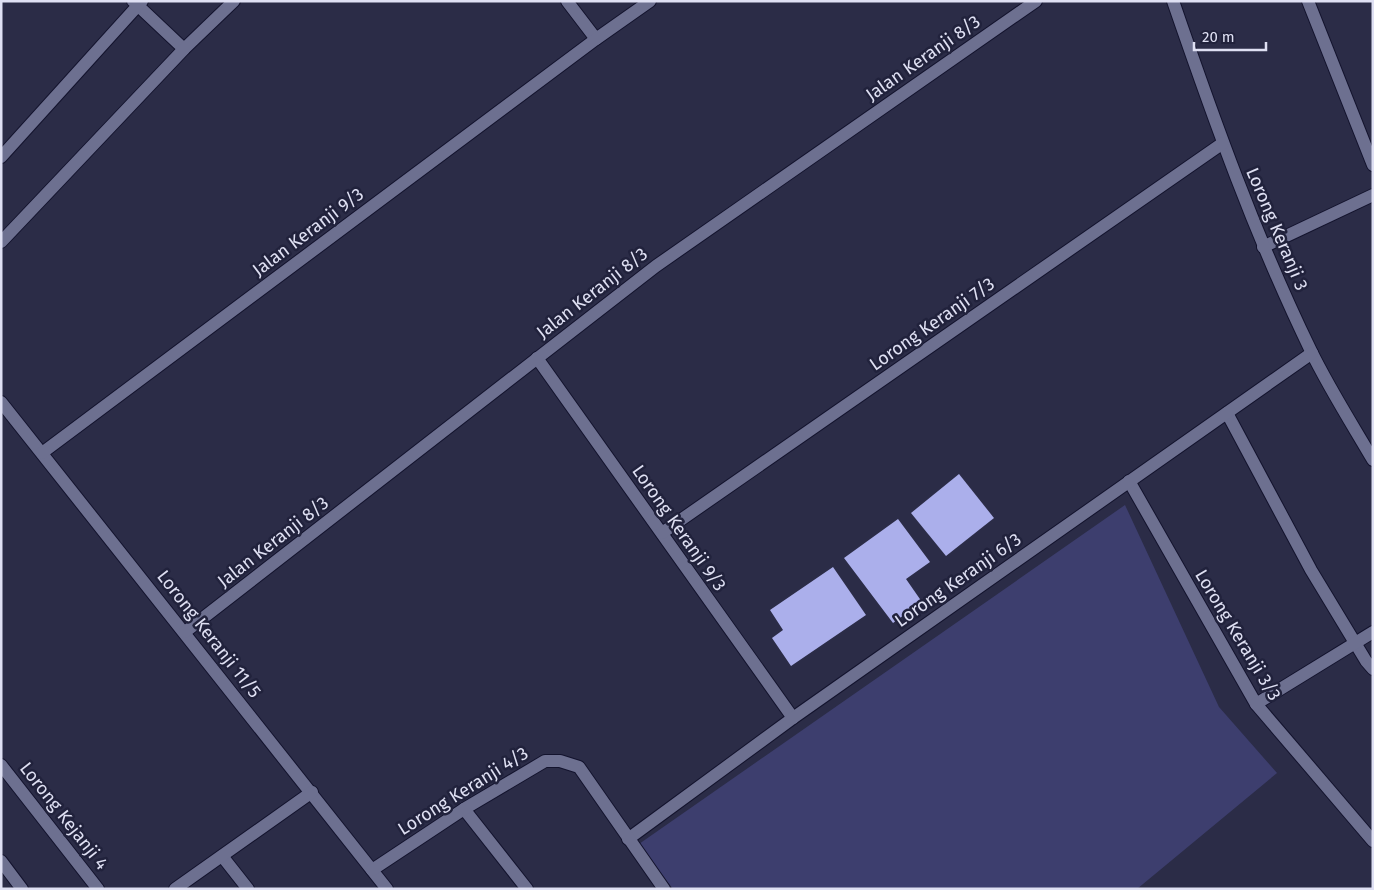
<svg xmlns="http://www.w3.org/2000/svg" width="1374" height="890" viewBox="0 0 1374 890" font-family="'Fira Sans',sans-serif">
	<rect width="100%" height="100%" fill="#2b2c47"/>
	<polygon fill="#3d3e6e" points="1125,505 1219,707 1277,773 1137,889 673,889 639,844"/>
	<g fill="#abafeb">
		<polygon points="959,474 994,518 946,556 911,513"/>
		<polygon points="898,519 930,562 906,579 922,602 893,623 844,558"/>
		<polygon points="833,567 866,615 791,666 772,638 783,630 770,610"/>
	</g>
	<g fill="none" stroke-linecap="round" stroke-linejoin="round">
		<defs>
			<g id="service">
				<polyline points="1308,1 1373,165"/>
				<polyline points="1263,247 1373,195"/>
				<polyline points="1227,413 1311,570 1366,661 1373,669"/>
				<polyline points="464,809 527,889"/>
				<polyline points="222,856 248,889"/>
			</g>
			<g id="minor">
				<polyline points="133,1 184,49"/>
				<polyline points="567,1 596,39"/>
				<path d="M1173,1C1214,120 1256,238 1311,351C1329,388 1352,424 1373,460"/>
				<polyline points="1,157 142,1"/>
				<polyline points="537,358 793,718"/>
				<polyline points="1,402 387,889"/>
				<polyline points="42,453 596,39 650,1"/>
				<polyline points="1129,481 1256,704 1373,841"/>
				<polyline points="662,533 1223,143"/>
				<polyline points="185,632 656,266 1036,1"/>
				<polyline points="1256,704 1373,632"/>
				<polyline points="1,765 98,889"/>
				<polyline points="628,839 793,718 1312,353"/>
				<polyline points="372,870 464,809 545,761 560,761 579,767 664,889"/>
				<polyline points="175,889 312,792"/>
			</g>
			<g id="tertiary">
				<polyline points="1,242 184,49 234,1"/>
				<polyline points="1,861 22,889"/>
			</g>
		</defs>
		<use href="#service" stroke="#13132d" stroke-width="14"/>
		<use href="#minor" stroke="#13132d" stroke-width="14"/>
		<use href="#tertiary" stroke="#13132d" stroke-width="14"/>
		<use href="#service" stroke="#6d7090" stroke-width="12"/>
		<use href="#minor" stroke="#6d7090" stroke-width="12"/>
		<use href="#tertiary" stroke="#6d7090" stroke-width="12"/>
	</g>
	<g text-anchor="middle" dominant-baseline="central" stroke-width="5" stroke-linejoin="round" paint-order="stroke">
		<g font-size="18" fill="#dfe0f3" stroke="#21223c">
			<text transform="translate(923 58) rotate(-35)">Jalan Keranji 8/3</text>
			<text transform="translate(1277 229) rotate(67)">Lorong Keranji 3</text>
			<text transform="translate(308 232) rotate(-37)">Jalan Keranji 9/3</text>
			<text transform="translate(592 293) rotate(-38)">Jalan Keranji 8/3</text>
			<text transform="translate(932 324) rotate(-35)">Lorong Keranji 7/3</text>
			<text transform="translate(679 528) rotate(55)">Lorong Keranji 9/3</text>
			<text transform="translate(273 542) rotate(-38)">Jalan Keranji 8/3</text>
			<text transform="translate(958 580) rotate(-35)">Lorong Keranji 6/3</text>
			<text transform="translate(209 634) rotate(52)">Lorong Keranji 11/5</text>
			<text transform="translate(1238 635) rotate(59)">Lorong Keranji 3/3</text>
			<text transform="translate(463 791) rotate(-32)">Lorong Keranji 4/3</text>
			<text transform="translate(64 816) rotate(52)">Lorong Kejanji 4</text>
		</g>
	</g>
	<rect width="1374" height="890" fill="none" stroke="#dfe0f3" stroke-width="5"/>
	<path d="M1194 42v8h72v-8" fill="none" stroke="#dfe0f3" stroke-width="2.5"/>
	<text x="1202" y="42" font-size="15" fill="#dfe0f3" stroke="#21223c" stroke-width="4" paint-order="stroke">20 m</text>
</svg>
